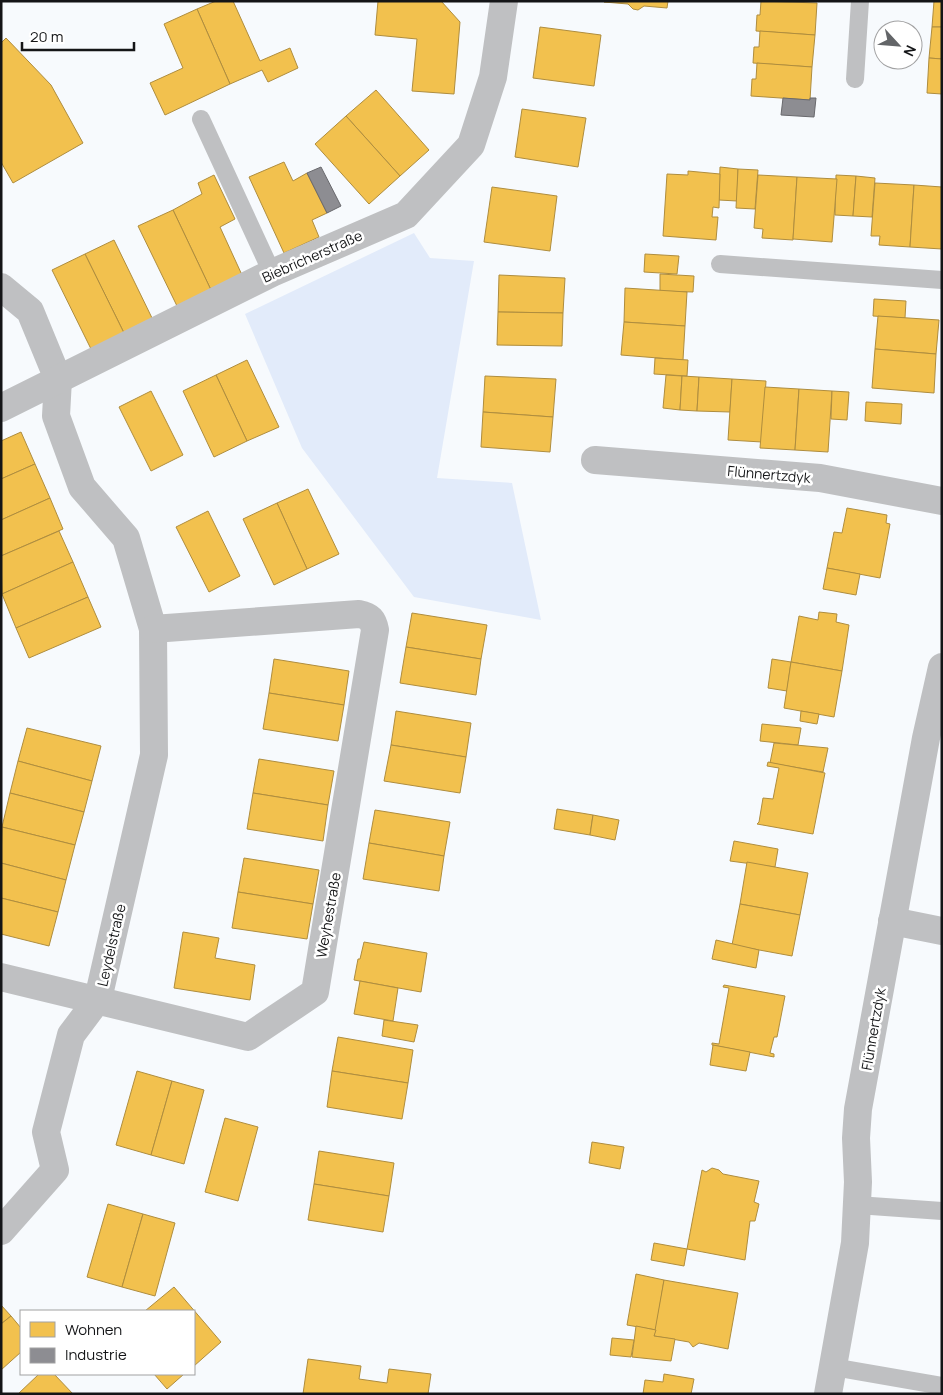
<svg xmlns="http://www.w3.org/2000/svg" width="943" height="1395" viewBox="0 0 943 1395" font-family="Manrope,sans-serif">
	<rect width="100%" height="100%" fill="#f7fafd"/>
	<polygon fill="#e2ebfa" points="414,233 430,258 474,261 437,478 512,483 541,620 414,597 302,448 245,314"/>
	<g fill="#f2c14e" stroke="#af8d3e">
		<polygon points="216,1 233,1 260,61 290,48 298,68 268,82 262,70 230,84 197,9"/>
		<polygon points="378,1 441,1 460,22 454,94 412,91 417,39 375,35"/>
		<polygon points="668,1 667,8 644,6 638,10 633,9 628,4 604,2"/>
		<polygon points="761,1 817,3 815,35 756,31 757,15 760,15"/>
		<polygon points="934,1 942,1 942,27 932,27"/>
		<polygon points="197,9 230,84 165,115 150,83 183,68 164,24"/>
		<polygon points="540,27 601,35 594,86 533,78"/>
		<polygon points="932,27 942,27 942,59 929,58"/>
		<polygon points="760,31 815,35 812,67 753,63 754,47 759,47"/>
		<polygon points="6,38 51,85 83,143 13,183 1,162 1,43"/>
		<polygon points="929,58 942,59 942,94 927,93"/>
		<polygon points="757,63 812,67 810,100 751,96 752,79 756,79"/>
		<polygon points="376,90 429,150 400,176 346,116"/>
		<polygon points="522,109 586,118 578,167 515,157"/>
		<polygon points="346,116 400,176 369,204 315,144"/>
		<polygon points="284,162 293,181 307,173 327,213 312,220 319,237 284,253 249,177"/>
		<polygon points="720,167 738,169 737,201 719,200"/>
		<polygon points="738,169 758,170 755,209 736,208"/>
		<polygon points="688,171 720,174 719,208 713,207 712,217 718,217 716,240 663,236 667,174 688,175"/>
		<polygon points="214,175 235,219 220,227 242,275 211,290 173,210 202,194 198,183"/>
		<polygon points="758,175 797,177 793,240 762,238 763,229 754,228"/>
		<polygon points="836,175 856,176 853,216 835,215"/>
		<polygon points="856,176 875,178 872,217 853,216"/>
		<polygon points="797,177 837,179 832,242 793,239"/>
		<polygon points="875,183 914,185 910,247 879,245 880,236 871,236"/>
		<polygon points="914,185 942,187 942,249 910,247"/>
		<polygon points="492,187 557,196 550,251 484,242"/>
		<polygon points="173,210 211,290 177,306 138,226"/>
		<polygon points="114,240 153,320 125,335 85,254"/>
		<polygon points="85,254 125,335 92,351 52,270"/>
		<polygon points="645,254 679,256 677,274 644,272"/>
		<polygon points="660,274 694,276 693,292 660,291"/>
		<polygon points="499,275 565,278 563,313 498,312"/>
		<polygon points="625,288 687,292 685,326 624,322"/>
		<polygon points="874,299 906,301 905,318 873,316"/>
		<polygon points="498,312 563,313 562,346 497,345"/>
		<polygon points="878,316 939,320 936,354 875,349"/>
		<polygon points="624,322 685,326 683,360 621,355"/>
		<polygon points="875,349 936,354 934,393 872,388"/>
		<polygon points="655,358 688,360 687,376 654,374"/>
		<polygon points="247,360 279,427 247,441 216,375"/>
		<polygon points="216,375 247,441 214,457 183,391"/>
		<polygon points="666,375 682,376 680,410 663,408"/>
		<polygon points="485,376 556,379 553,417 483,412"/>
		<polygon points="682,376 699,377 697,411 680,410"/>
		<polygon points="699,377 732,379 730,412 697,411"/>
		<polygon points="732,379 766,381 762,442 728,440"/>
		<polygon points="765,387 799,389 795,450 760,448"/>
		<polygon points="799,389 832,391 828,452 795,450"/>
		<polygon points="151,391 183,455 151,471 119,407"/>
		<polygon points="832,391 849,392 847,420 831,419"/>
		<polygon points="866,402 902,404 901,424 865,421"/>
		<polygon points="483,412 553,417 550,452 481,447"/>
		<polygon points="21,432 35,464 1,479 1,441"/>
		<polygon points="35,464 50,498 1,520 1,479"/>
		<polygon points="308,489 339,554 307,569 277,503"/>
		<polygon points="50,498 63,529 1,556 1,520"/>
		<polygon points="277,503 307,569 274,585 243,519"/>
		<polygon points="847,508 887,515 886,523 890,524 880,578 827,568 834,532 842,533"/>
		<polygon points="208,511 240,576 209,592 176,527"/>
		<polygon points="59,531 73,562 2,594 1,556"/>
		<polygon points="73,562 88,597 16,628 2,594"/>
		<polygon points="827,568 860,574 856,595 823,589"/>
		<polygon points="88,597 101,627 29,658 16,628"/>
		<polygon points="819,612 837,614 836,622 849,625 842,671 791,662 799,616 818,620"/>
		<polygon points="412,613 487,625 481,659 406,647"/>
		<polygon points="406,647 481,659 476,695 400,683"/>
		<polygon points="274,659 349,671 344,705 269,693"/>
		<polygon points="772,659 791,662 787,691 768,688"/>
		<polygon points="791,662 842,671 834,717 784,708"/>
		<polygon points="269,693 344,705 338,741 263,729"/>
		<polygon points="396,711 471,723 466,757 391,745"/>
		<polygon points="801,711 819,714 817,724 800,721"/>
		<polygon points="762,724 801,728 798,745 760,741"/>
		<polygon points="27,728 101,746 92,781 18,761"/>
		<polygon points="774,743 828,748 823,772 770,763"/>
		<polygon points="391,745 466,757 460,793 384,781"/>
		<polygon points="259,759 334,771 328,805 253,793"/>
		<polygon points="18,761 92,781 84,812 10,793"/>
		<polygon points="768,762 825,773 813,834 757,824 759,822 763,798 773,799 779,768 767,766"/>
		<polygon points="10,793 84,812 75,845 2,827"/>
		<polygon points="253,793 328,805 323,841 247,829"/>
		<polygon points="557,809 593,815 590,835 554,829"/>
		<polygon points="375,810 450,822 444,856 369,843"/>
		<polygon points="593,815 619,820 615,840 590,835"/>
		<polygon points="2,827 75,845 66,880 1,863"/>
		<polygon points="734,841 778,849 775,867 730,861"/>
		<polygon points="369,843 444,856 439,891 363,879"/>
		<polygon points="244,858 319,870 313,904 238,892"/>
		<polygon points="747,862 808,873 800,915 740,904"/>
		<polygon points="1,863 66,880 58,912 1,898"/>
		<polygon points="238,892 313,904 307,939 232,928"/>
		<polygon points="1,898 58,912 49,946 1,934"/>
		<polygon points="740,904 800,915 792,956 732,945"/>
		<polygon points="183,932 219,938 215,958 255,965 250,1000 174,988"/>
		<polygon points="716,940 759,950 756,968 712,959"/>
		<polygon points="364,942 427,953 421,992 354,980 358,959 360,959"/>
		<polygon points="360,981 398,988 393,1021 354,1014"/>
		<polygon points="724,985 785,996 777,1037 774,1037 770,1053 774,1054 774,1057 712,1045 712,1043 719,1044 729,988 723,987"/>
		<polygon points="384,1020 418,1025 414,1042 382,1036"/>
		<polygon points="338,1037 413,1050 408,1083 332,1071"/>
		<polygon points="713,1045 750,1052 746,1071 710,1065"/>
		<polygon points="137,1071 172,1081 151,1155 116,1145"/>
		<polygon points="332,1071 408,1083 402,1119 327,1107"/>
		<polygon points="172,1081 204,1090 184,1164 151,1155"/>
		<polygon points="225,1118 258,1127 238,1201 205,1192"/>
		<polygon points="592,1142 624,1147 620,1169 589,1163"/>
		<polygon points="319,1151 394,1163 389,1196 314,1184"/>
		<polygon points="712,1168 719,1170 723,1174 759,1181 754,1202 759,1204 755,1221 750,1221 745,1260 687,1249 702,1170 706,1172"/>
		<polygon points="314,1184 389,1196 383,1232 308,1220"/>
		<polygon points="108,1204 143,1214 122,1287 87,1277"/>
		<polygon points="143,1214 175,1223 155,1296 122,1287"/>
		<polygon points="654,1243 687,1249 684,1266 651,1260"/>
		<polygon points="636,1274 664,1280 656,1330 627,1325"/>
		<polygon points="664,1280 738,1293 728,1349 699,1343 693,1347 689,1342 654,1336"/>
		<polygon points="174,1287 221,1342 194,1366 194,1311 145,1311"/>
		<polygon points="1,1305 11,1316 1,1324"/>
		<polygon points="11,1316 21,1328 21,1352 1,1370 1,1324"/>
		<polygon points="636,1326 656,1330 654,1336 675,1339 671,1361 632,1357"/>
		<polygon points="612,1338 634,1340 631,1357 610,1355"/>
		<polygon points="308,1359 361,1366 359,1379 387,1383 389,1369 431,1374 428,1394 303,1394"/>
		<polygon points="39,1374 54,1374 73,1394 18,1394"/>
		<polygon points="154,1374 184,1374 167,1389"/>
		<polygon points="664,1374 694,1379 691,1394 643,1394 645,1380 663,1382"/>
	</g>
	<g fill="#8d8d92" stroke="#69696d">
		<polygon points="783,98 810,100 810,98 816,98 814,117 781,115"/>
		<polygon points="321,167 341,206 327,213 307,173"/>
	</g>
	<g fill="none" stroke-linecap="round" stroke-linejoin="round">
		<g stroke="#bfc0c2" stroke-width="18">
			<polyline points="855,79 860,1"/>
			<polyline points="201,119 272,273"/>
			<polyline points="720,264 942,280"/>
			<polyline points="857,1205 942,1211"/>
			<polyline points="833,1367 942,1386"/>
		</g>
		<g stroke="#bfc0c2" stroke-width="28">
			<polyline points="1,287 30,311 58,379 56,416 82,487 126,538 153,629 154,755 98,999 71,1035 46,1132 55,1170 1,1231"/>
			<polyline points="1,408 272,273 406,215 471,145 493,77 504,1"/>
			<polyline points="595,460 820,478 942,501"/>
			<polyline points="892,921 942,931"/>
			<path d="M1,977L248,1037L315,992L375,630C373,620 370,616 359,614L153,629"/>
		</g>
		<polyline stroke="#bfc0c2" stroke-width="28" points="828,1394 855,1243 858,1182 856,1138 858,1109 926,738 942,667"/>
	</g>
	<g text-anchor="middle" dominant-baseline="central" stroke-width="5" stroke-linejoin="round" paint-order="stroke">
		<g font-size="14" fill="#141517" stroke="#fff">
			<text transform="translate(312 256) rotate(-24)">Biebricherstraße</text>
			<text transform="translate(769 474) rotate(5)">Flünnertzdyk</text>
			<text transform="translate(328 915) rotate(-80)">Weyhestraße</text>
			<text transform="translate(111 945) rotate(-77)">Leydelstraße</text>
			<text transform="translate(873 1029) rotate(-80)">Flünnertzdyk</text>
		</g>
	</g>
	<rect width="943" height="1395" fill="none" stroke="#141517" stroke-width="5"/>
	<rect x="20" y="1310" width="175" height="65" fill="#ffffff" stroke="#a1a1a2"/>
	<rect x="30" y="1322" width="25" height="15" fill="#f2c14e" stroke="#a1a1a2"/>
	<text x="65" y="1335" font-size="15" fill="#141517">Wohnen</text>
	<rect x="30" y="1348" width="25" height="15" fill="#8d8d92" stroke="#a1a1a2"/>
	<text x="65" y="1360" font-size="15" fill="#141517">Industrie</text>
	<g transform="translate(898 45) rotate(116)"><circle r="24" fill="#ffffff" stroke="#a1a1a2"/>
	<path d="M0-4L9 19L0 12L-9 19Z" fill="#636568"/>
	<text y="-8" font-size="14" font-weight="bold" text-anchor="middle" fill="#141517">N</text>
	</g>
	<path d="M22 42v8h112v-8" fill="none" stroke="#141517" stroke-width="2.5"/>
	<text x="30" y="42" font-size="15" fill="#141517" stroke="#ffffff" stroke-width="4" paint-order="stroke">20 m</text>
</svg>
